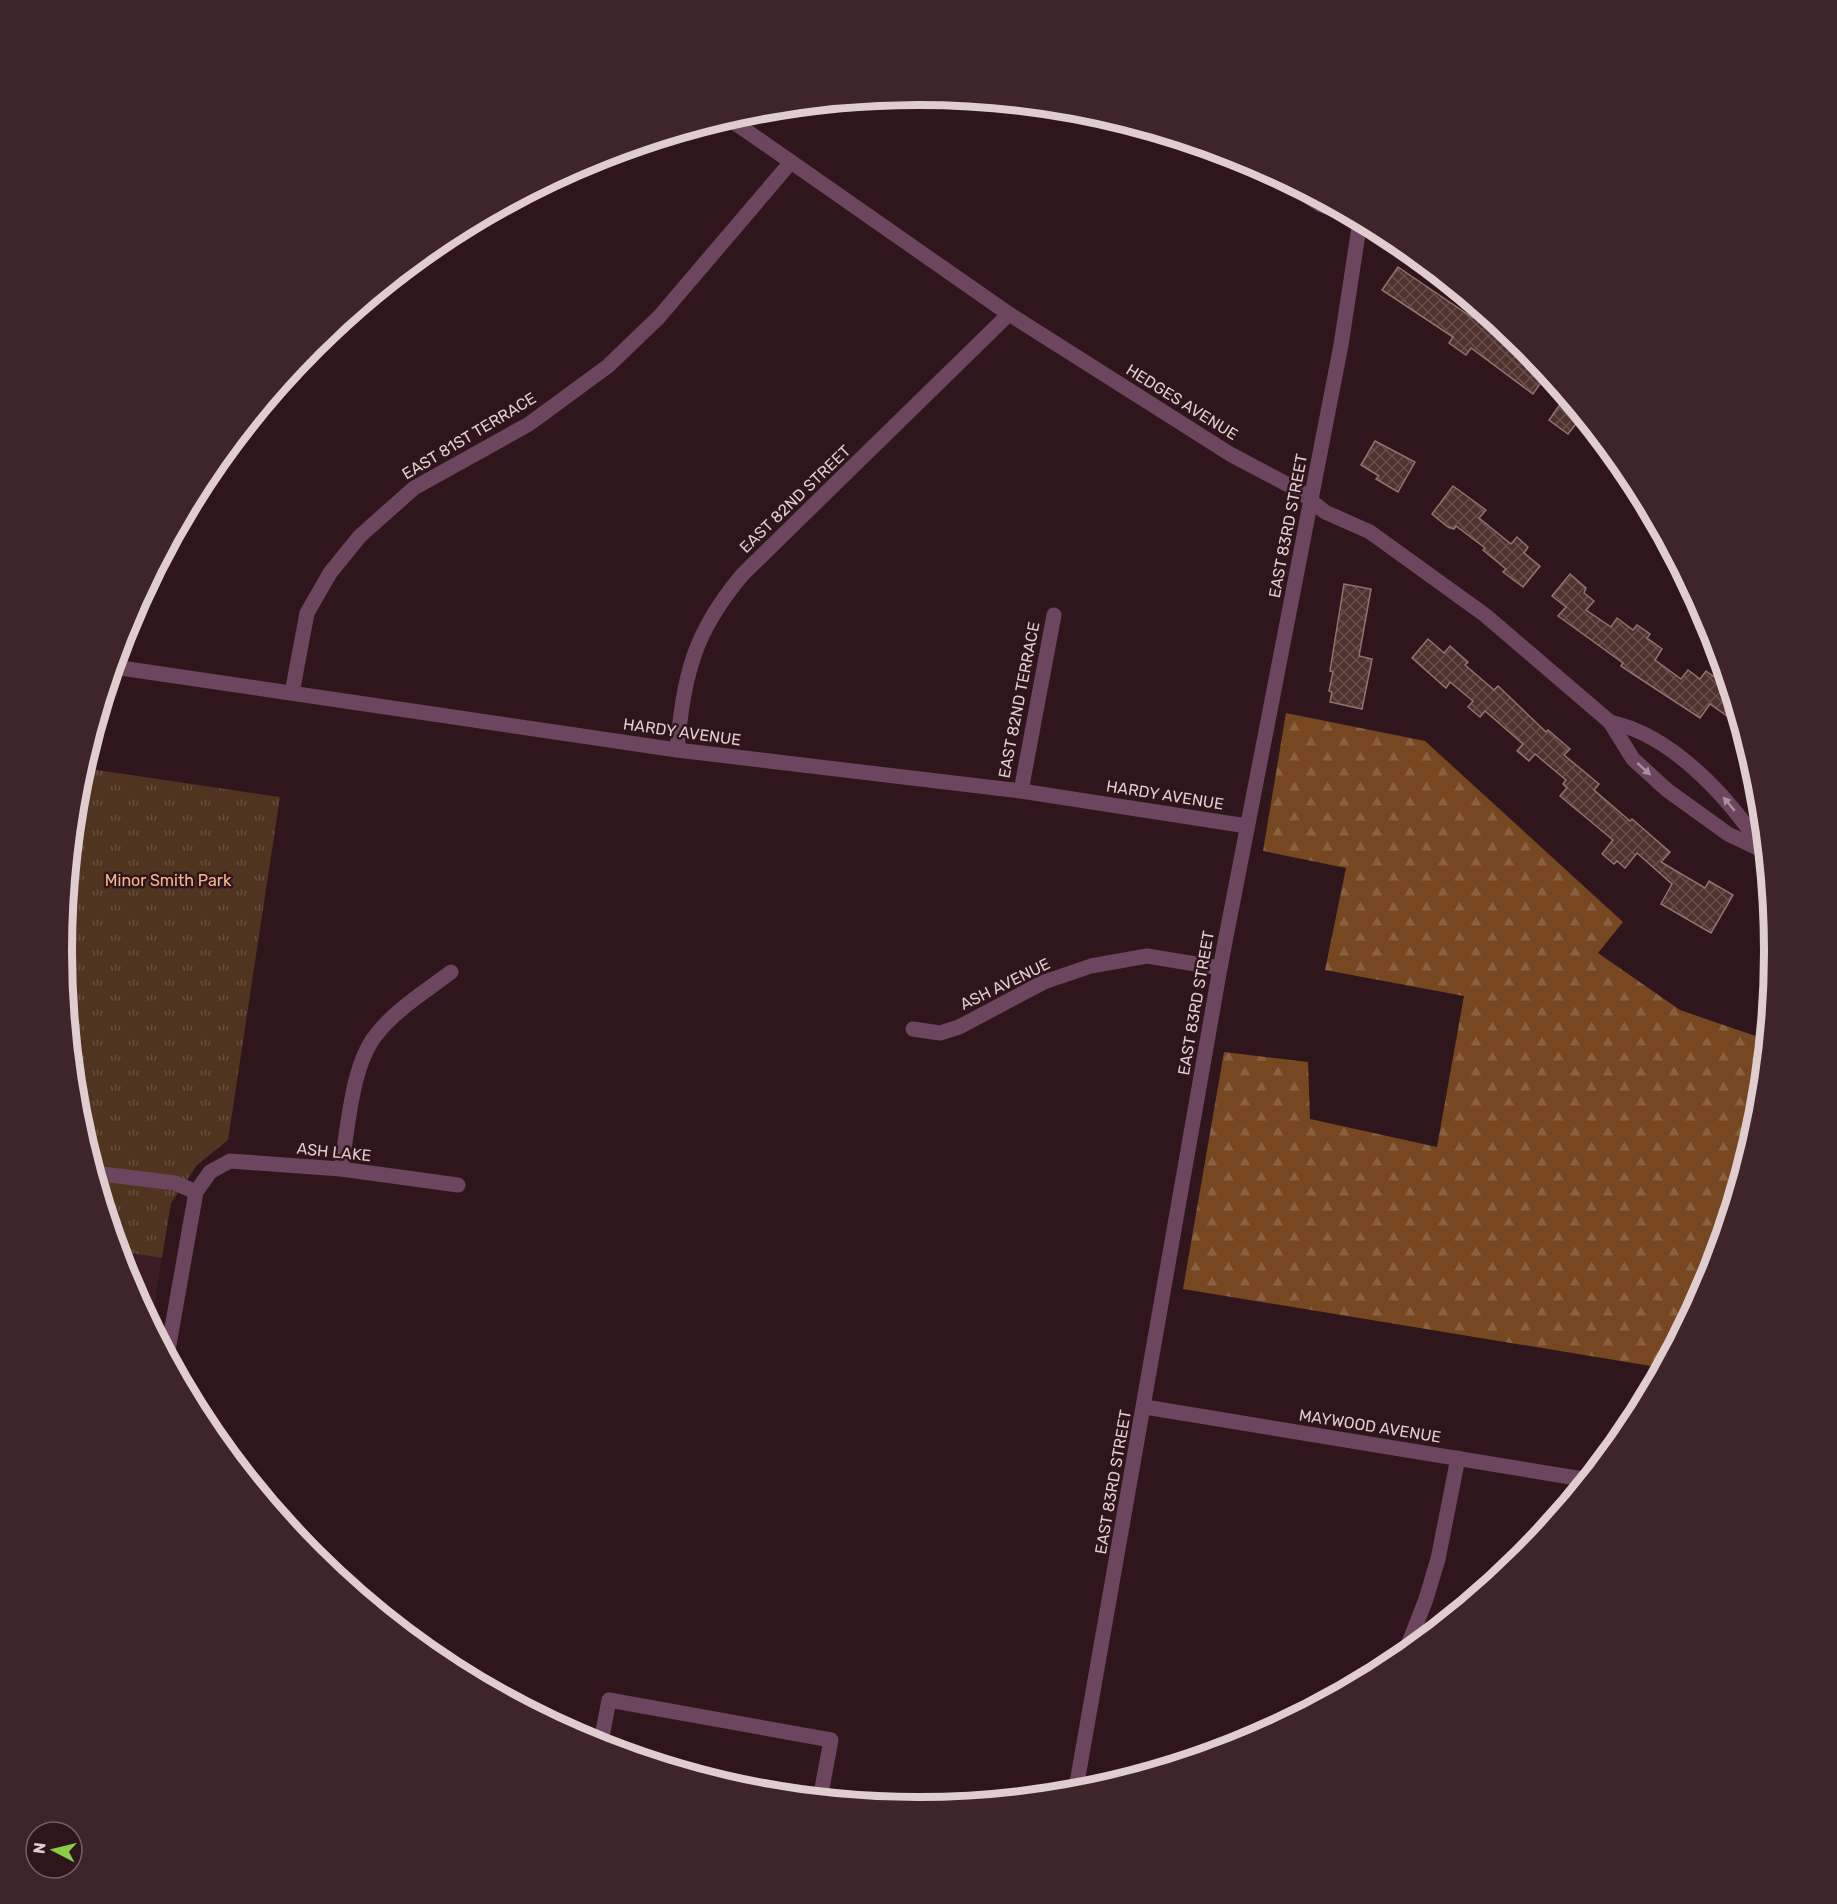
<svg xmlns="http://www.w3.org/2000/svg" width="1837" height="1904" viewBox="0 0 1837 1904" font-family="Rubik,sans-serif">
	<defs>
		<pattern id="forest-firs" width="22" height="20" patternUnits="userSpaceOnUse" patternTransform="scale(1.5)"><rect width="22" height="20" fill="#774722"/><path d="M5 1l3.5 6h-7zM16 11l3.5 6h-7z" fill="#8a6041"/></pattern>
		<pattern id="park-tufts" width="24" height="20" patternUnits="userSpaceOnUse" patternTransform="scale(1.5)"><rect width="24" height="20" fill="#4f3420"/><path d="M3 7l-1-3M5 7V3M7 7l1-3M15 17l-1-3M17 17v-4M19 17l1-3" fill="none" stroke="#68503f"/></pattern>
		<pattern id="building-cross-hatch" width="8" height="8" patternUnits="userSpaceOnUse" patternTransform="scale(1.5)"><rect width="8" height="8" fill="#4e332e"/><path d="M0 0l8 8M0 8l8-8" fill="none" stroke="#674f4b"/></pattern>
	</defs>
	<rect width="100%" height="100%" fill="#2f161c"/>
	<polygon fill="#3c1c24" points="118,1251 162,1258 151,1325 127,1280"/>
	<polygon fill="url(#forest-firs)" points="1286,713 1425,741 1623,922 1598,953 1680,1010 1767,1040 1759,1120 1710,1280 1663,1368 1183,1289 1224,1052 1308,1062 1310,1119 1437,1147 1464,996 1325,970 1346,868 1263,851"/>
	<polygon fill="url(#park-tufts)" points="83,768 280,797 228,1140 197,1165 171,1203 162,1258 118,1251 78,1119 62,952 78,784"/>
	<g fill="url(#building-cross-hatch)" stroke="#92736d" stroke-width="1.5">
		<polygon points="1398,267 1473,318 1474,316 1515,350 1517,348 1535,360 1533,363 1547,374 1533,394 1471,348 1466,355 1449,343 1453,337 1382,290"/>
		<polygon points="1566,396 1582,416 1568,434 1549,420"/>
		<polygon points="1375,441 1415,462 1398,492 1376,479 1379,476 1361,465"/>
		<polygon points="1453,486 1486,510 1479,518 1511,544 1517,537 1528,547 1524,553 1540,566 1523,587 1503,572 1506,569 1483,550 1485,548 1456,526 1454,529 1448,527 1432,514"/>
		<polygon points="1570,574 1586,588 1584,593 1594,601 1586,610 1611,627 1617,618 1633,630 1637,625 1650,634 1647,638 1662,649 1655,660 1681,679 1688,670 1700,679 1706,671 1730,688 1741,726 1710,704 1700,718 1636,676 1621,666 1623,663 1558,616 1566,607 1552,596"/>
		<polygon points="1344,584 1371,589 1359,656 1372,659 1362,709 1330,702 1332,692 1329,691 1333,672 1330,671"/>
		<polygon points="1428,639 1444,653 1450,646 1468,662 1465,665 1494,690 1498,686 1546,732 1548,730 1570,749 1564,755 1599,784 1594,790 1630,821 1632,819 1670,852 1661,862 1705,888 1709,881 1733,895 1711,933 1661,904 1672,884 1637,853 1625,868 1617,861 1614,864 1602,854 1613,840 1560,796 1567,788 1563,784 1566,780 1535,754 1529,761 1517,751 1523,744 1515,737 1485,711 1480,717 1468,707 1473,701 1450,682 1446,688 1412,658"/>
	</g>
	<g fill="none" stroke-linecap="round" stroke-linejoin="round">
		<g stroke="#6c455f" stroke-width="15">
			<polyline points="728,118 1009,314 1230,454 1298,490 1325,512 1370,532 1485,615 1610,722 1633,759 1667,790 1728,834 1766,852"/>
			<polyline points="1267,171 1321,205 1347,214"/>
			<polyline points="114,667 677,750 1021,791 1247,826"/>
			<polyline points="292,693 307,613 330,573 360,536 414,488 529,424 608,366 659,317 791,162"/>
			<path d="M1610,722C1673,735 1730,799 1764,851"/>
			<path d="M677,750C684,675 693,633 743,574L1009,314"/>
			<polyline points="1021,791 1054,615"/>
			<polyline points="913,1029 940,1033 959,1027 1044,982 1091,966 1147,956 1220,968"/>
			<path d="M341,1169C348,1130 351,1066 376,1035C395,1010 426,991 451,972"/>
			<polyline points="94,1173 175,1183 196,1192"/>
			<polyline points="167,1356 196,1192 210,1172 230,1161 341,1169 458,1185"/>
			<polyline points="1145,1407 1589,1480"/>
			<polyline points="1403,1658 1426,1599 1438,1559 1458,1458"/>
			<polyline points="600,1747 609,1700 831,1740 820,1799"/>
			<polyline points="1075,1794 1220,968 1341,345 1360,221"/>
		</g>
	</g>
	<defs><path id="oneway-solid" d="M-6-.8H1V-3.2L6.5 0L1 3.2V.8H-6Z" transform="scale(1.5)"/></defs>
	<g fill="#ab909d">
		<use href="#oneway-solid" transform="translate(1644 769) rotate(42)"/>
		<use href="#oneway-solid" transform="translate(1729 804) rotate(-130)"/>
	</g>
	<g text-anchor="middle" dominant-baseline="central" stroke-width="5" stroke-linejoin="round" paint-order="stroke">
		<g font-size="16" fill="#dfcdd0" stroke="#2f161c">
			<text transform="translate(1182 402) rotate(32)">HEDGES AVENUE</text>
			<text transform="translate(469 436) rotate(-31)">EAST 81ST TERRACE</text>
			<text transform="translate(795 499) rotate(-44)">EAST 82ND STREET</text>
			<text transform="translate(1288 526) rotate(-79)">EAST 83RD STREET</text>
			<text transform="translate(1019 700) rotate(-79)">EAST 82ND TERRACE</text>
			<text transform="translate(682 732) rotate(8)">HARDY AVENUE</text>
			<text transform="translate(1165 795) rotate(9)">HARDY AVENUE</text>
			<text transform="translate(1005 984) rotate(-26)">ASH AVENUE</text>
			<text transform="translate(1196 1003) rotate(-80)">EAST 83RD STREET</text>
			<text transform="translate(334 1152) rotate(6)">ASH LAKE</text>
			<text transform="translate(1370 1426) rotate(9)">MAYWOOD AVENUE</text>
			<text transform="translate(1113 1482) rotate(-80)">EAST 83RD STREET</text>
		</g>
		<g font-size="16" fill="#f6b98e" stroke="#2f161c">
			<text x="168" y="880">Minor Smith Park</text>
		</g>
	</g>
	<path d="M0 0H1837V1904H0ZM72 951a846 846 0 1 1 1692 0a846 846 0 1 1-1692 0Z" fill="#3d252a" fill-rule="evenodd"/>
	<path fill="none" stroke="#dfcdd0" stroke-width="8" d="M72 951a846 846 0 1 1 1692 0a846 846 0 1 1-1692 0Z"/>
	<g transform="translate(54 1850) rotate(277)"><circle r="28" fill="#2f161c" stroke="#755f64" stroke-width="1.5"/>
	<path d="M0-4.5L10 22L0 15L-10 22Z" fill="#89ce48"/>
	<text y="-9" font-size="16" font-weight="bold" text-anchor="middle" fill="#dfcdd0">N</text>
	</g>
</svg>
